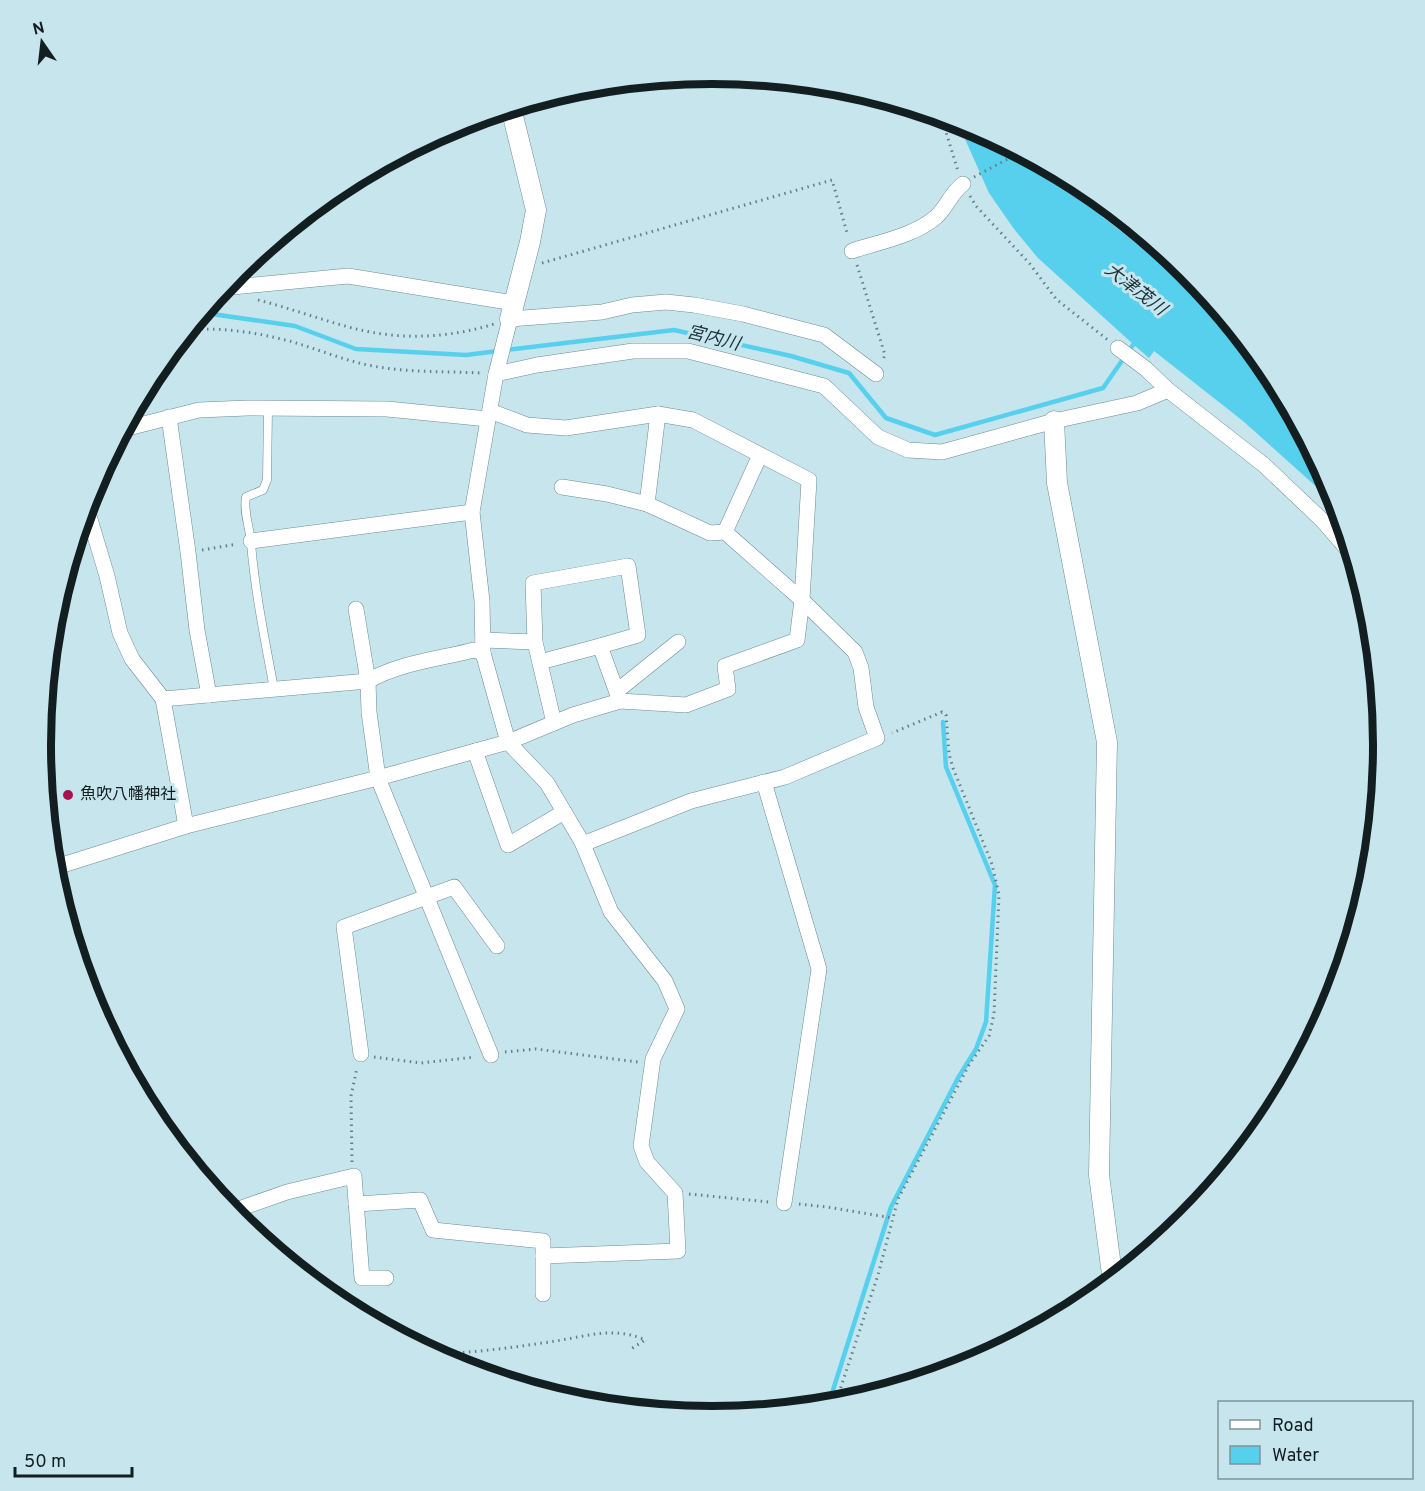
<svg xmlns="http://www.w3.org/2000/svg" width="1425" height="1491" viewBox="0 0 1425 1491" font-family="Overpass,'Noto Sans JP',sans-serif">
	<rect width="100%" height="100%" fill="#c6e5ed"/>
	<polygon fill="#57d0ed" points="957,121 970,125 1062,174 1080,196 1104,218 1218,307 1271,372 1333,489 1339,507 1243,421 1154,351 1149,358 1133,344 1038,258 1014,229 989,193"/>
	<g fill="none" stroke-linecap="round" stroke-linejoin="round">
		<g stroke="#57d0ed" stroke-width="4.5">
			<polyline points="200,315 212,314 295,326 356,349 466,355 498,351"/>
			<polyline points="506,350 674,330 791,356 849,373 886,418 935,435 1103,388 1135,342"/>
			<polyline points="828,1406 891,1207 958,1078 976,1049 986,1022 995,885 946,767 943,722"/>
		</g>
		<defs>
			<path id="service" d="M268,409L267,480L263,490L246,497C243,513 250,527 251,543C255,592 265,640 274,689"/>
			<g id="minor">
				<path d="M852,251C879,242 914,236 936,217C947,207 950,194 963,184"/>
				<polyline points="223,288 348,276 514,303"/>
				<polyline points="1118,348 1146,369 1168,390 1264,465 1322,520 1355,558"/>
				<polyline points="496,374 537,365 633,351 688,351 824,386 878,437 908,450 942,452 1054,421 1137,403 1168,390"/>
				<polyline points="169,417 188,552 197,630 209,695"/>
				<polyline points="124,429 199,410 248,408 387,409 488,419"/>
				<polyline points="562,487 607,494 647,504 710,533 725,532 802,600 855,652 861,668 866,707 877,738 785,777 691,801 583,844"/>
				<polyline points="647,504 658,414"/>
				<polyline points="86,506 107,576 120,633 132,659 163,699 186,826"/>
				<polyline points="725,532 760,455"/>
				<polyline points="251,541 472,512"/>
				<polyline points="356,609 368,681 369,712 378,778 491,1055"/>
				<polyline points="483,640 535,642"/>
				<polyline points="540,662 600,646"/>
				<polyline points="617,691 678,642"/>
				<path d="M163,699L368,681C399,663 439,659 474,650L483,653"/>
				<polyline points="554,723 535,642 533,583 628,566 638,635 600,646 620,701"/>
				<polyline points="475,751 508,845 564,812"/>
				<polyline points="764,782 819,969 784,1203"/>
				<polyline points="53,868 186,826 378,778 508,742 573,715 620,701 686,705 728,689 725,666 797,640 802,600 809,480 693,420 658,414 566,428 527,425 490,411"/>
				<polyline points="361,1054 344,927 454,887 497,946"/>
				<polyline points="356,1204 420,1200 433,1230 543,1241 543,1294"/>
				<polyline points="230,1212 287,1192 354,1176 362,1278 386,1278"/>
				<polyline points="543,1256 678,1251 675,1193 647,1162 641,1146 653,1059 677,1009 665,981 611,912 582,842 547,783 508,742 483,653 482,601 472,512 496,374 510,319 602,312 632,305 666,302 694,305 743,314 824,335 876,374"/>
			</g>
			<g id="tertiary">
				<polyline points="510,319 530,242 536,210 511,108"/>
				<polyline points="1054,421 1057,483 1107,742 1099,1175 1113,1282"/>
			</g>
		</defs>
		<use href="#service" stroke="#6f8b93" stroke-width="9"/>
		<use href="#minor" stroke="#6f8b93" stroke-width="16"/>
		<use href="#tertiary" stroke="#6f8b93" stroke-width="21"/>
		<g stroke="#6a7f84" stroke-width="3" stroke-dasharray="1.5 4.5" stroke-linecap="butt">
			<polyline points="941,116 958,171"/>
			<polyline points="974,177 1021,152"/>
			<polyline points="970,196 976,206 1030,264 1056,299 1108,340"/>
			<polyline points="542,263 832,180 848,236"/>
			<polyline points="857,265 885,355 882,362"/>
			<path d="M258,300C294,309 329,323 365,331C408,340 452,337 494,324"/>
			<path d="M189,330C224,327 259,333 293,342C316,349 339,358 363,364C402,373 441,371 481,373"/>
			<polyline points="202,550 237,544"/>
			<polyline points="505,1052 536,1049 638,1062"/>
			<polyline points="374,1057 421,1063 475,1057"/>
			<polyline points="352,1162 351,1096 357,1068"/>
			<polyline points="689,1194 769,1202"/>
			<polyline points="799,1204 827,1207 892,1218"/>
			<path d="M433,1354C471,1353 510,1348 549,1342C581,1338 613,1325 645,1340L631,1349"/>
			<polyline points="835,1405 878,1275 898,1199 969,1065 989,1036 994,1014 999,895 992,864 953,768 949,754 946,715 942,712 892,733"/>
		</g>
		<use href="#service" stroke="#fff" stroke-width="8"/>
		<use href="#minor" stroke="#fff" stroke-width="15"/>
		<use href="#tertiary" stroke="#fff" stroke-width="20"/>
	</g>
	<circle fill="#a7134c" stroke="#c6e5ed" stroke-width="2" cx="68" cy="795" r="6"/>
	<g text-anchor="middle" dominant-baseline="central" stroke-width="6" stroke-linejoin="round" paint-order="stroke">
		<g font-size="16" fill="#131e21" stroke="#c6e5ed" text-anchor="start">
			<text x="80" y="795">魚吹八幡神社</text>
		</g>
		<g font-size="18" font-style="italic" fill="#1c3137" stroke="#c6e5ed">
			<text transform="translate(1135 290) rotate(38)">大津茂川</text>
			<text transform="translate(713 339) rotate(14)">宮内川</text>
		</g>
	</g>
	<path d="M0 0H1425V1491H0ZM51 745a661 661 0 1 1 1322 0a661 661 0 1 1-1322 0Z" fill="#c6e5ed" fill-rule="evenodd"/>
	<path fill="none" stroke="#131e21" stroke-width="8" d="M51 745a661 661 0 1 1 1322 0a661 661 0 1 1-1322 0Z"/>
	<rect x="1218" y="1401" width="195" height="78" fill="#c6e5ed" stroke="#7e959b" stroke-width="1.5"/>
	<rect x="1230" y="1420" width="30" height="9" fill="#ffffff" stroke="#7e959b" stroke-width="1.5"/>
	<text x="1272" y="1431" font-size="18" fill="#131e21">Road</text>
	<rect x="1230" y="1446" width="30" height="18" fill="#57d0ed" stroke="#7e959b" stroke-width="1.5"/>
	<text x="1272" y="1461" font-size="18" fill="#131e21">Water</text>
	<g transform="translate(42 42) rotate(346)" stroke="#c6e5ed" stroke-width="4.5" paint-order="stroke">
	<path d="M0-4.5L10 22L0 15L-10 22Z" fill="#131e21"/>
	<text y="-9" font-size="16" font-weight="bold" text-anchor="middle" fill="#131e21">N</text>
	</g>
	<path d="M15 1467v9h117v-9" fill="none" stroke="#131e21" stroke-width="3"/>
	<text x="24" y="1467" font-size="18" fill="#131e21" stroke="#c6e5ed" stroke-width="4.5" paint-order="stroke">50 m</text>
</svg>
